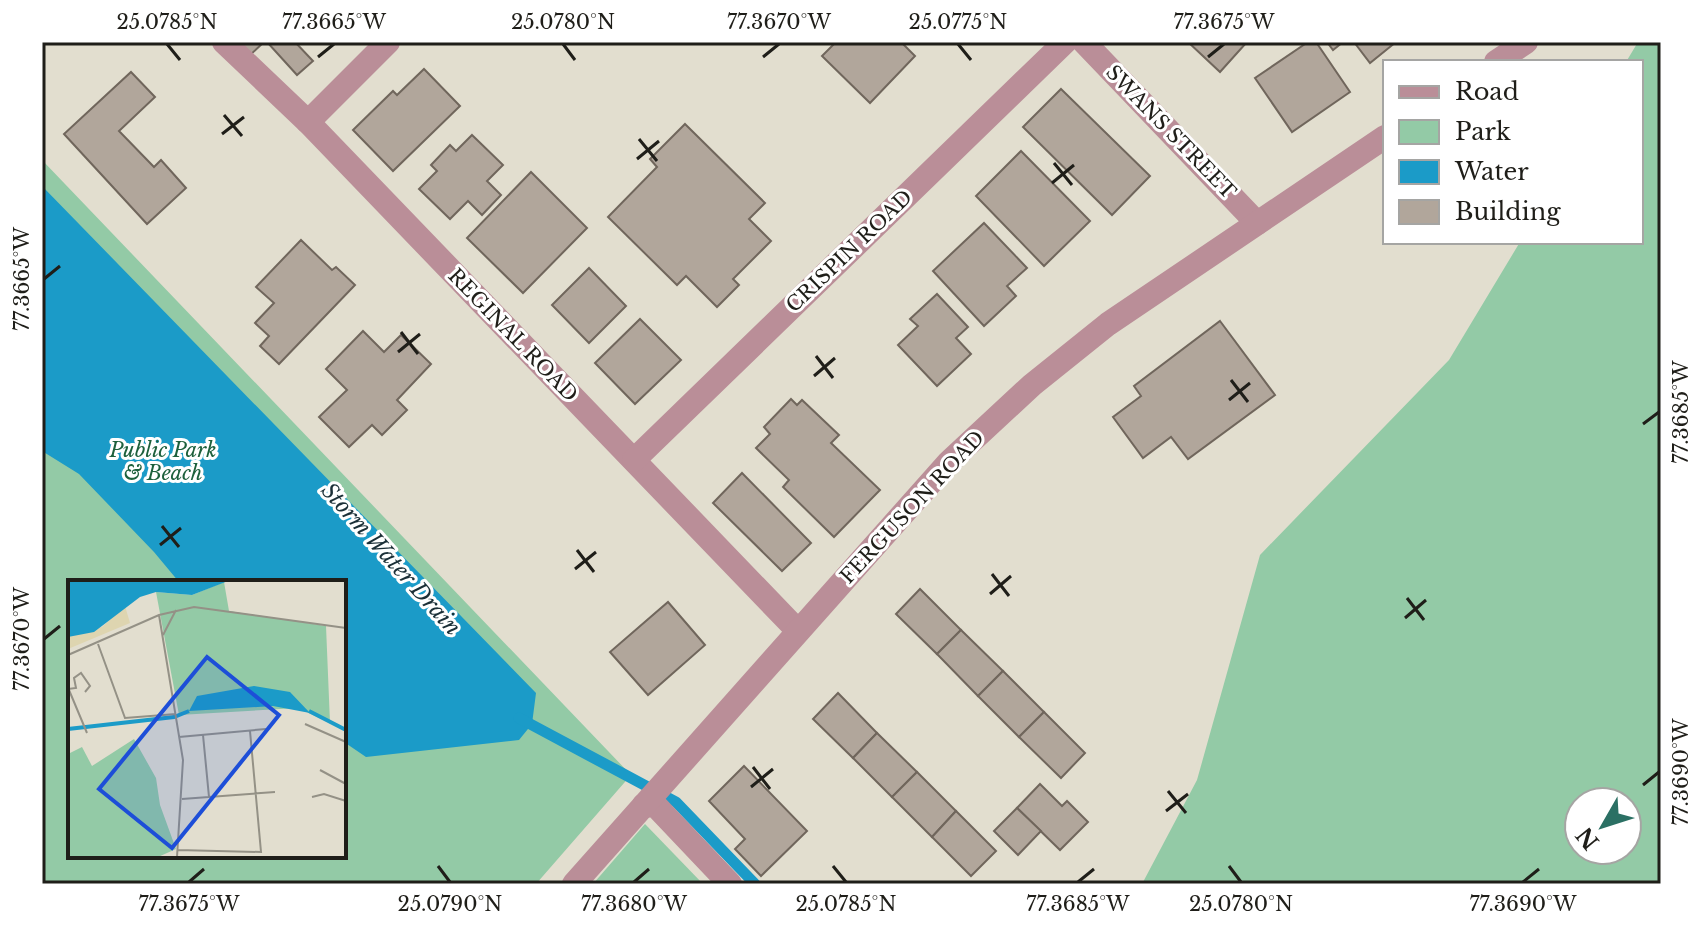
<svg xmlns="http://www.w3.org/2000/svg" width="1703" height="926" viewBox="0 0 1703 926" font-family="'Libre Baskerville',serif">
	<rect width="100%" height="100%" fill="#e2decf"/>
	<g fill="#93caa6" fill-rule="evenodd">
		<path d="M1638,42H1661V884H1142L1197,780L1260,555L1449,360L1520,242H1641V62H1626ZM1579,802H1627V850H1579Z"/>
		<path d="M42,160L631,775L536,884H42ZM70,582H344V856H70Z"/>
		<polygon points="645,824 703,884 593,884"/>
	</g>
	<polygon fill="#1b9bc8" points="42,186 536,693 532,724 519,740 366,757 344,742 344,582 179,582 154,552 79,474 42,451"/>
	<g fill="none" stroke-linecap="round" stroke-linejoin="round">
		<polyline stroke="#1b9bc8" stroke-width="11" points="519,718 676,802 755,884"/>
	</g>
	<g fill="#b1a69b" stroke="#70665c" stroke-width="2">
		<polygon points="234,42 264,42 248,57"/>
		<polygon points="267,42 295,42 313,61 297,75"/>
		<polygon points="836,42 901,42 915,56 870,103 822,56"/>
		<polygon points="1188,42 1247,42 1220,72"/>
		<polygon points="1308,42 1316,42 1350,92 1292,132 1255,78"/>
		<polygon points="1327,42 1343,42 1333,50"/>
		<polygon points="1354,42 1396,42 1370,63"/>
		<polygon points="424,69 460,106 393,171 353,130 393,91 397,95"/>
		<polygon points="131,72 155,97 119,131 154,167 161,160 186,188 147,224 64,134"/>
		<polygon points="1061,89 1150,176 1112,215 1023,127"/>
		<polygon points="685,124 765,203 749,219 771,241 733,279 739,285 717,307 686,276 677,285 608,217 657,167 650,159"/>
		<polygon points="472,135 503,165 487,181 501,195 482,215 468,201 450,219 419,189 437,171 431,165 450,145 456,151"/>
		<polygon points="1021,151 1090,221 1044,266 976,196"/>
		<polygon points="531,172 587,228 523,293 467,238"/>
		<polygon points="984,223 1027,268 1007,286 1016,296 984,326 933,271"/>
		<polygon points="301,240 332,270 336,267 355,285 279,364 260,346 269,336 255,323 274,303 256,287"/>
		<polygon points="589,268 626,306 589,343 552,305"/>
		<polygon points="937,294 968,327 956,338 971,354 937,386 898,345 918,326 910,319"/>
		<polygon points="640,319 681,360 635,404 595,363"/>
		<polygon points="1220,321 1275,395 1188,459 1171,437 1143,458 1113,417 1141,396 1134,386"/>
		<polygon points="363,331 384,352 401,335 431,364 397,400 407,410 382,435 372,425 349,447 319,417 347,390 326,369"/>
		<polygon points="791,399 797,405 802,400 839,435 831,443 880,490 834,537 783,487 789,480 756,448 770,434 764,427"/>
		<polygon points="742,473 811,543 782,571 713,503"/>
		<polygon points="920,589 961,630 937,654 896,614"/>
		<polygon points="668,602 705,645 648,695 610,652"/>
		<polygon points="961,630 1003,671 978,696 937,654"/>
		<polygon points="1003,671 1044,712 1019,737 978,696"/>
		<polygon points="838,693 877,733 853,758 813,719"/>
		<polygon points="1044,712 1085,753 1061,778 1019,737"/>
		<polygon points="877,733 917,772 892,797 853,758"/>
		<polygon points="744,766 807,831 761,876 735,849 745,839 709,801"/>
		<polygon points="917,772 956,811 932,837 892,797"/>
		<polygon points="1040,784 1062,806 1067,801 1088,822 1060,850 1017,808"/>
		<polygon points="1017,808 1041,831 1018,855 994,831"/>
		<polygon points="956,811 996,851 971,876 932,837"/>
	</g>
	<g fill="none" stroke-linecap="round" stroke-linejoin="round">
		<g stroke="#ba8e98" stroke-width="24">
			<polyline points="224,42 308,122 798,631"/>
			<polyline points="1084,42 1257,223"/>
			<polyline points="1496,62 1526,42"/>
			<polyline points="308,122 388,42"/>
			<polyline points="634,460 1065,42"/>
			<polyline points="644,805 656,806 730,884"/>
			<polyline points="574,884 949,462 1032,385 1108,324 1385,137"/>
		</g>
	</g>
	<path fill="none" stroke="#1f1e19" stroke-width="3" d="M167,44L180,60M563,44L575,60M958,44L971,60M318,57L334,44M763,57L779,44M1208,57L1224,44M224,115L242,136M222,134L244,117M639,139L657,161M637,159L659,141M1054,163L1072,185M1052,183L1074,165M44,279L60,266M401,332L418,354M398,352L420,334M816,356L833,378M814,376L835,358M1231,380L1248,402M1229,400L1250,383M1643,424L1659,412M162,526L179,547M160,545L181,528M577,550L594,572M575,569L596,552M992,574L1009,596M990,594L1011,576M1407,598L1424,620M1405,618L1426,600M44,639L60,626M753,767L770,789M1643,785L1659,772M751,787L773,769M1168,791L1186,813M1166,811L1188,794M438,866L450,882M833,866L846,882M1229,866L1241,882M189,882L204,869M634,882L649,869M1078,882L1094,869M1523,882L1539,869"/>
	<g text-anchor="middle" dominant-baseline="central" stroke-width="6" stroke-linejoin="round" paint-order="stroke">
		<g font-size="20" fill="#1f1e19" stroke="#fff">
			<text transform="translate(1171 132) rotate(46)">SWANS STREET</text>
			<text transform="translate(849 251) rotate(-44)">CRISPIN ROAD</text>
			<text transform="translate(513 335) rotate(46)">REGINAL ROAD</text>
			<text transform="translate(912 507) rotate(-47)">FERGUSON ROAD</text>
		</g>
		<g font-size="20" font-style="italic" fill="#1d603c" stroke="#fff">
			<text x="163" y="450">Public Park<tspan x="163" dy="23">&amp; Beach</tspan></text>
		</g>
		<g font-size="22" font-style="italic" fill="#1b2f37" stroke="#fff">
			<text transform="translate(391 559) rotate(48)">Storm Water Drain</text>
		</g>
	</g>
	<g transform="translate(68 580)">
		<rect width="278" height="278" fill="#e2decf"/>
		<path d="M156,2L161,31L258,46L262,143L230,128L111,135L88,12L124,15ZM66,159L88,198L92,225L108,269L90,277H0V174L14,167L24,186Z" fill="#93caa6"/>
		<path d="M57,26L62,43L0,69V57L34,47Z" fill="#ded5b0"/>
		<path d="M0,1H160L124,15L88,12L72,17L26,52L0,57ZM186,106L222,112L242,133L205,126L121,131L129,116Z" fill="#1b9bc8"/>
		<path fill="none" stroke="#1b9bc8" stroke-width="4" d="M241,131L278,150M0,149L106,137L121,131"/>
		<path fill="none" stroke="#949186" stroke-width="2" d="M91,35L115,180L109,277M95,55L108,30M30,64L57,138L108,134M0,75L91,35L126,27L278,48M0,109L8,108L6,98L13,93L22,106L17,112M1,110L19,153M237,144L278,162M135,155L141,217M111,157L198,149M252,190L278,204M244,217L256,214L278,221M114,219L207,212M110,270L193,272L182,151"/>
		<path fill="#1d4ed8" fill-opacity="0.15" stroke="#1d4ed8" stroke-width="4" d="M139,77L211,135L104,268L31,209Z"/>
		<rect width="278" height="278" fill="none" stroke="#1f1e19" stroke-width="4"/>
	</g>
	<rect width="1703" height="926" fill="none" stroke="#ffffff" stroke-width="88"/>
	<rect x="1383" y="60" width="260" height="184" fill="#ffffff" stroke="#a5a5a3" stroke-width="2"/>
	<rect x="1399" y="86" width="40" height="12" fill="#ba8e98" stroke="#a5a5a3" stroke-width="2"/>
	<text x="1455" y="100" font-size="24" fill="#1f1e19">Road</text>
	<rect x="1399" y="120" width="40" height="24" fill="#93caa6" stroke="#a5a5a3" stroke-width="2"/>
	<text x="1455" y="140" font-size="24" fill="#1f1e19">Park</text>
	<rect x="1399" y="160" width="40" height="24" fill="#1b9bc8" stroke="#a5a5a3" stroke-width="2"/>
	<text x="1455" y="180" font-size="24" fill="#1f1e19">Water</text>
	<rect x="1399" y="200" width="40" height="24" fill="#b1a69b" stroke="#a5a5a3" stroke-width="2"/>
	<text x="1455" y="220" font-size="24" fill="#1f1e19">Building</text>
	<g transform="translate(1603 826) rotate(231)"><circle r="38" fill="#ffffff" stroke="#a5a5a3" stroke-width="2"/>
	<path d="M0-6L14 30L0 20L-14 30Z" fill="#2b7064"/>
	<text y="-12" font-size="22" font-weight="bold" text-anchor="middle" fill="#1f1e19">N</text>
	</g>
	<rect x="44" y="44" width="1615" height="838" fill="none" stroke="#1f1e19" stroke-width="3"/>
	<g font-size="20" text-anchor="middle" fill="#1f1e19">
		<text x="167" y="29">25.0785°N</text>
		<text x="334" y="29">77.3665°W</text>
		<text x="563" y="29">25.0780°N</text>
		<text x="779" y="29">77.3670°W</text>
		<text x="958" y="29">25.0775°N</text>
		<text x="1224" y="29">77.3675°W</text>
		<text transform="translate(22 279) rotate(-90)" y="7">77.3665°W</text>
		<text transform="translate(1681 412) rotate(-90)" y="7">77.3685°W</text>
		<text transform="translate(22 639) rotate(-90)" y="7">77.3670°W</text>
		<text transform="translate(1681 772) rotate(-90)" y="7">77.3690°W</text>
		<text x="189" y="911">77.3675°W</text>
		<text x="450" y="911">25.0790°N</text>
		<text x="634" y="911">77.3680°W</text>
		<text x="846" y="911">25.0785°N</text>
		<text x="1078" y="911">77.3685°W</text>
		<text x="1241" y="911">25.0780°N</text>
		<text x="1523" y="911">77.3690°W</text>
	</g>
</svg>
